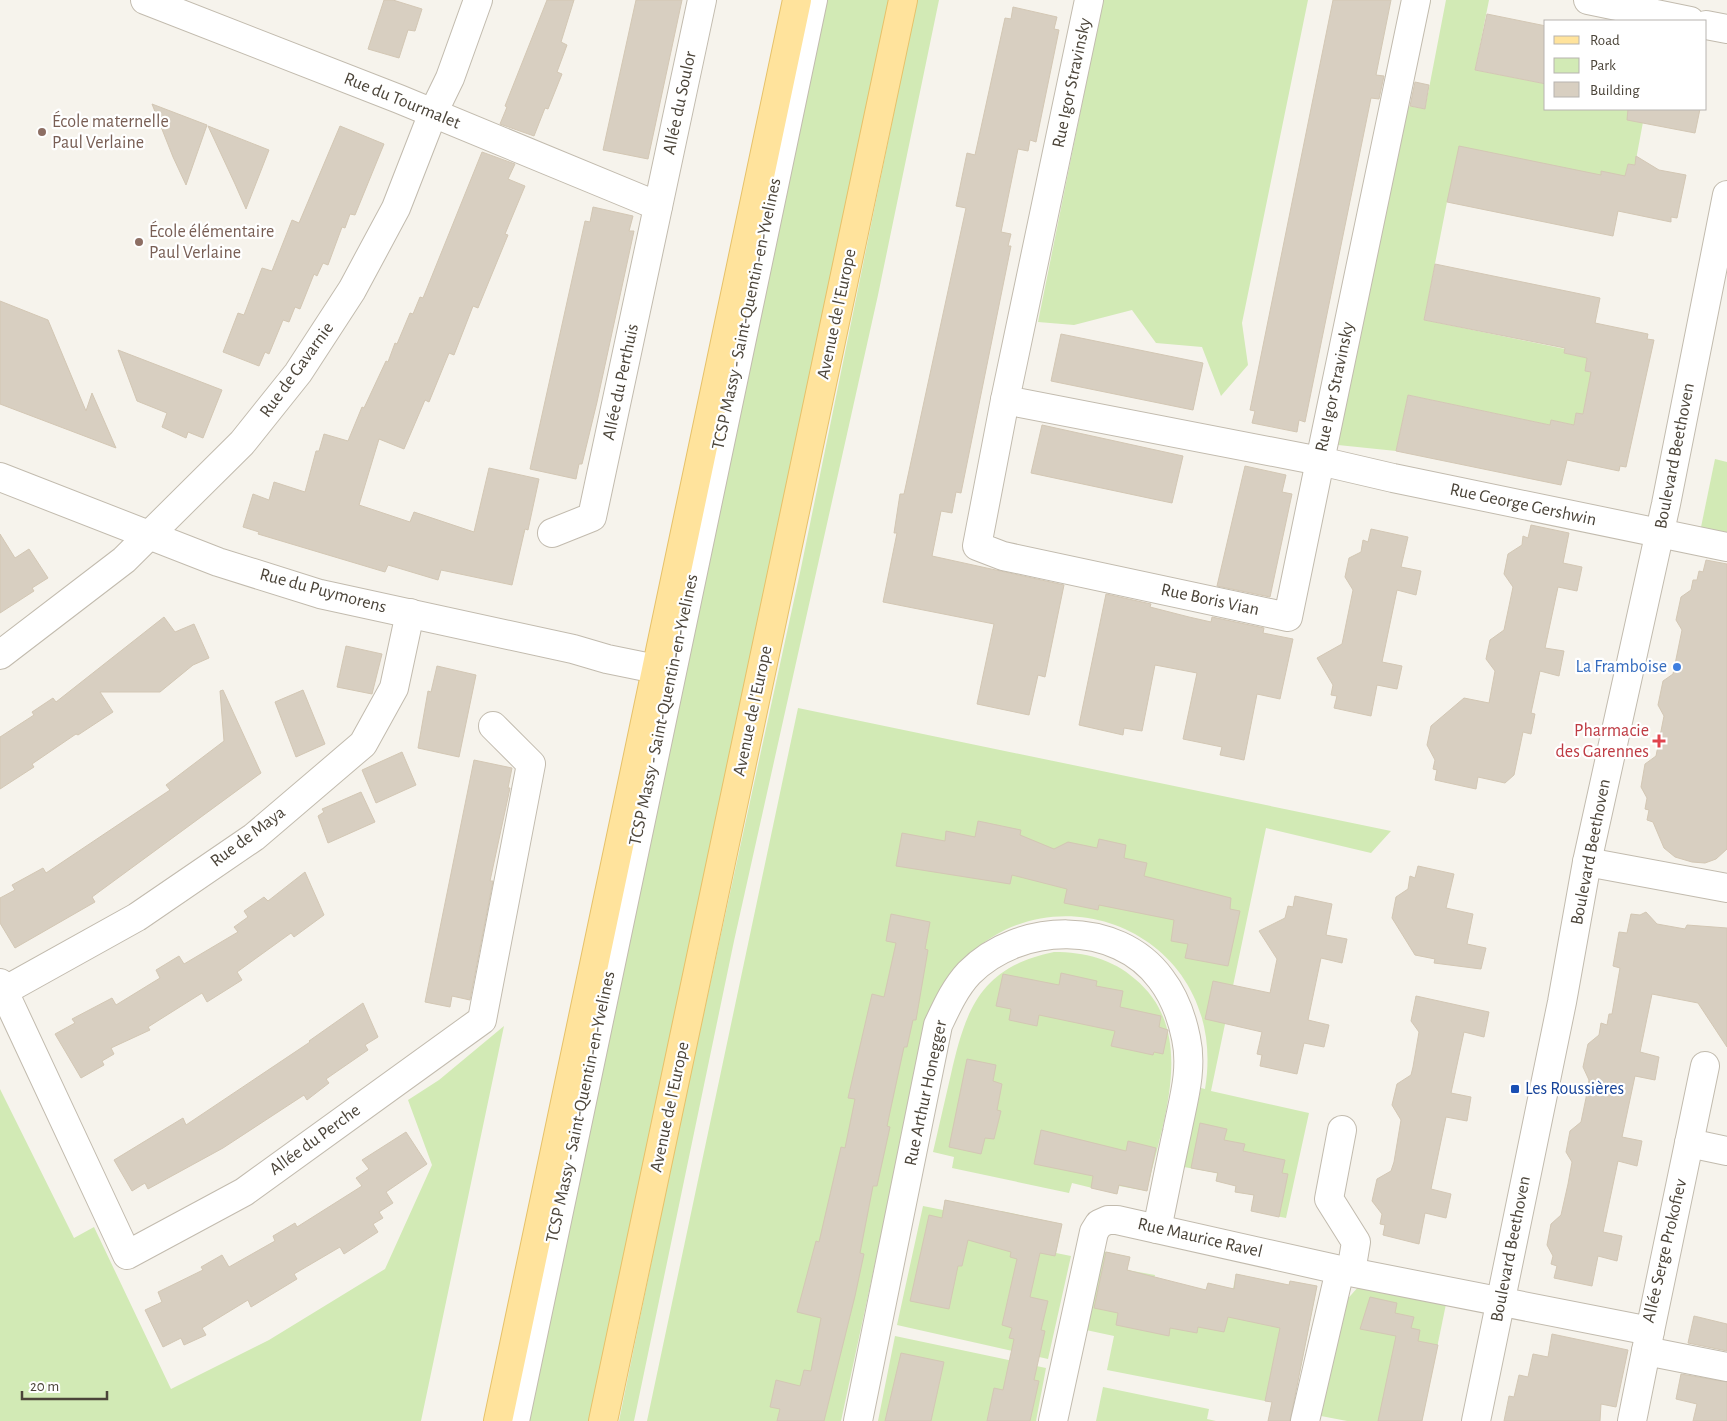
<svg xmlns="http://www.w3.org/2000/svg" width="1727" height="1421" viewBox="0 0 1727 1421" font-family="'Alegreya Sans',sans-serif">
	<rect width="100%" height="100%" fill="#f6f3ec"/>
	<g fill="#d2eab5">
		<polygon points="824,0 891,0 592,1421 522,1421"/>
		<polygon points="917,0 939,0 878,295 734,941 634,1421 619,1421 679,1127 801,568"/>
		<polygon points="1103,0 1308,0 1242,323 1248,365 1221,396 1202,347 1156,343 1132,310 1074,325 1038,322"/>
		<polygon points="1427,0 1431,0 1408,106 1425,109 1446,0 1489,0 1475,70 1546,84 1546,109 1638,109 1636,121 1643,122 1635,165 1628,164 1625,176 1601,175 1447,202 1424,320 1565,349 1564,353 1587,358 1585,371 1592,372 1583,414 1576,413 1574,425 1551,420 1550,425 1408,395 1396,451 1338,445 1379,212"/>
		<polygon points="1715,459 1727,462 1727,540 1700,532"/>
		<path d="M798,708L1391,831L1371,853L1266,828L1211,1091L1309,1113L1286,1218L1251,1211L1254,1195L1235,1192L1236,1185L1216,1181L1217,1173L1184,1167L1201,1088L1205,1089C1234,915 1004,843 929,1013L841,1421H647Z"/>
		<path d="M1054,952C1085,952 1112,959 1135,979C1199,1032 1162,1123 1147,1191L1119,1186L1117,1194L1072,1183L1069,1193L952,1168L954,1157L933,1152C939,1126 945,1100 951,1074C966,1008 981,967 1054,952Z"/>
		<polygon points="504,1026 421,1421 0,1421 0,1089 74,1238 94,1227 171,1389 269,1340 385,1269 432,1165 408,1100 439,1080"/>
		<polygon points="945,1200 985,1208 998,1226 1001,1211 1062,1224 1056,1253 1071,1256 1048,1359 897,1325 923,1206 943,1210"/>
		<polygon points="1102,1251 1130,1257 1127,1270 1155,1275 1152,1287 1179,1284 1206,1290 1208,1283 1233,1289 1236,1274 1289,1285 1290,1281 1317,1286 1300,1372 1265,1401 1107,1370 1114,1336 1086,1330"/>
		<polygon points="1359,1286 1446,1304 1422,1421 1347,1421 1321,1416 1344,1303"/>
		<polygon points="895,1336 1046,1368 1036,1421 878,1421"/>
		<polygon points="1103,1387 1209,1409 1207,1419 1216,1421 1096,1421"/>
	</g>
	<g fill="#d8cfc1" stroke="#d3c7b4">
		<polygon points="384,0 393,0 422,9 415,31 408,30 399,58 368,49"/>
		<polygon points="547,0 574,0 561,42 567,45 557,72 562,74 548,109 545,108 534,136 500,124 507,107 505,106"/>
		<polygon points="636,0 682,0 648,159 603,150"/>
		<polygon points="1333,0 1391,0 1376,75 1384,76 1379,99 1371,98 1305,422 1299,420 1297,432 1252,423 1255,411 1250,410"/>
		<polygon points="1013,7 1057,17 1054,29 1059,30 1036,142 1030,140 1028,151 1018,149 1001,232 1011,234 1008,246 1011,246 961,493 956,492 952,513 941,511 932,556 1064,585 1045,677 1038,675 1029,715 977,704 994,624 883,602 897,533 894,533 900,494 904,494 966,208 956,206 967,153 975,155 1005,18 1011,19"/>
		<polygon points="1487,14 1546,26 1546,84 1475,70"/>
		<polygon points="1415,82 1429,85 1425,109 1410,106"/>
		<polygon points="152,104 207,125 186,185 173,157"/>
		<polygon points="1628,109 1700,109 1695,133 1627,120"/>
		<polygon points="208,126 269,150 246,209 235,184"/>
		<polygon points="340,126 384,144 355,215 350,214 345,228 342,227 328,265 323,263 317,276 314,274 300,309 295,307 289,322 283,320 269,354 265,352 259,366 223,352 238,313 244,315 262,268 272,271 292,220 299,223"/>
		<polygon points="1459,146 1601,175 1601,171 1625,176 1628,164 1635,165 1636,156 1659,170 1686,175 1677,218 1671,217 1671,222 1618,211 1613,236 1447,202"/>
		<polygon points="482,152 515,164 508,179 525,186 505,234 508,235 478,308 473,306 454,355 449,353 429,402 425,400 404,449 379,439 359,505 410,522 414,512 474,532 489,468 539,479 528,530 525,529 512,585 441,570 438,580 388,565 385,572 258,534 259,532 243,527 253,494 269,500 274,482 305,492 316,451 319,451 324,434 348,441 362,407 364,408 386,361 388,362 395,343 397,344 410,313 413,314 420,297 423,298"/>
		<polygon points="593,207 633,216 629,231 634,231 597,402 582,464 579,464 576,479 530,469 585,221 590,222"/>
		<polygon points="1435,264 1600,298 1595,323 1648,334 1647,339 1654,340 1626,467 1620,466 1619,471 1567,460 1561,485 1396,451 1408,395 1550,425 1551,420 1574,425 1576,413 1583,414 1591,372 1585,371 1587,358 1564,353 1565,348 1424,320"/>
		<polygon points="0,301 48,320 86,411 92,393 116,448 0,404"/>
		<polygon points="1061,334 1203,363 1193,410 1051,381"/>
		<polygon points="118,350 222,390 203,438 188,432 186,438 162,427 167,413 137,401"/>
		<polygon points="1042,425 1183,456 1172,503 1031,473"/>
		<polygon points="1245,466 1286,475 1282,492 1292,494 1270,597 1217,586"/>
		<polygon points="1531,525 1569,533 1563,563 1582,567 1577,591 1558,587 1545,648 1564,651 1559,676 1540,671 1531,713 1535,714 1531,734 1523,732 1514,775 1505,783 1478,777 1476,789 1435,780 1437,770 1433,769 1435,760 1427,745 1431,726 1464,698 1489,703 1495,671 1486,659 1490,640 1504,630 1513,587 1504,574 1508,554 1522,545 1523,536 1528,538"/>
		<polygon points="1371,529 1408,537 1401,567 1421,571 1416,595 1397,590 1382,662 1402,666 1397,689 1377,685 1371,716 1334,708 1337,696 1331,695 1333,685 1317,658 1342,644 1353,590 1345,577 1349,558 1361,552 1363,540 1368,542"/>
		<polygon points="0,534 15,558 29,549 48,578 32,588 34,591 0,613"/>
		<polygon points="1706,560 1727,564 1727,849 1716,859 1705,863 1692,862 1675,857 1664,848 1653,822 1647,820 1649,810 1645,809 1647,798 1641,787 1645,764 1656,756 1664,716 1658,705 1663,681 1673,674 1682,630 1676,620 1681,597 1691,590 1693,580 1697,580 1699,571 1703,572"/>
		<polygon points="1106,594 1151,604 1150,607 1189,617 1211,622 1212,617 1264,628 1263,633 1293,639 1280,699 1257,694 1244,760 1220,755 1222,747 1183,739 1197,673 1155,665 1142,731 1124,728 1123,735 1079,725"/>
		<polygon points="164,617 175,632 194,624 209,658 193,665 160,692 100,692 113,712 78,735 76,734 32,764 34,767 0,789 0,737 34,715 32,712 53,698 56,702"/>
		<polygon points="346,646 382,654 372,694 337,687"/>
		<polygon points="437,666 476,675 459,757 418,748 428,691 431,692"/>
		<polygon points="223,690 261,773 92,897 95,902 15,948 0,923 0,898 15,890 12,885 43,868 46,873 170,790 166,785 224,741 220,691"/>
		<polygon points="303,690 325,744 296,757 275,702"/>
		<polygon points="402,752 416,785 376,803 362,770"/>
		<polygon points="474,760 512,768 508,788 510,788 490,881 493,881 470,1000 452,996 450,1007 425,1002"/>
		<polygon points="361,792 375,822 328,843 318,816 324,812 322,809"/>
		<polygon points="978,821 1021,830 1020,835 1054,849 1068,842 1097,848 1099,839 1126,845 1124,858 1147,863 1144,876 1231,898 1230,909 1240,911 1228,966 1185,958 1188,944 1171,941 1174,920 1099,905 1098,910 1064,903 1067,889 1012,875 1010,884 896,866 902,833 945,841 946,831 975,837"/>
		<polygon points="1418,866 1454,874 1446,908 1473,914 1467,944 1486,948 1481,969 1434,963 1435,959 1415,955 1392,918 1396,897 1408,889 1410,876 1415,878"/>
		<polygon points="305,872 324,915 294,937 291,933 237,972 242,980 207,1002 202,993 148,1027 150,1030 111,1048 114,1054 102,1061 104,1065 81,1078 55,1034 75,1023 72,1019 112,998 116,1005 160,978 156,970 179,956 184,964 238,932 234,927 248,917 244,911 264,897 268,901"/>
		<polygon points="1295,896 1332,904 1326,935 1347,939 1342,963 1321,958 1308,1020 1329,1025 1324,1047 1304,1043 1297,1074 1260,1066 1262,1055 1257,1054 1262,1032 1205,1019 1213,981 1270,993 1277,959 1259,931 1285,918 1288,906 1293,907"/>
		<polygon points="1646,912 1657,924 1685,929 1687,925 1727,928 1727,1047 1698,1003 1652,994 1640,1052 1659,1057 1655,1080 1635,1076 1622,1137 1642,1141 1637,1166 1618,1161 1603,1232 1622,1236 1617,1261 1598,1256 1592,1286 1554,1278 1557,1266 1551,1264 1553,1256 1547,1245 1551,1224 1561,1215 1568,1184 1572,1162 1566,1152 1570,1131 1581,1122 1586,1098 1589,1080 1583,1067 1588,1044 1599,1035 1601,1023 1607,1025 1609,1014 1612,1014 1620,968 1613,966 1619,932 1627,933 1631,914 1640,915"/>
		<polygon points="891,914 930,922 925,949 928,950 916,1020 913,1020 907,1047 904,1047 887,1126 890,1127 877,1186 873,1186 860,1253 864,1254 855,1296 824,1421 777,1421 780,1409 770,1407 776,1380 800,1386 804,1370 811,1371 821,1318 797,1312 816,1241 819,1242 841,1147 845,1148 855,1099 848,1098 872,994 884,997 896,943 886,941"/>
		<polygon points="1061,973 1097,981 1096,986 1123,991 1120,1007 1161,1016 1159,1027 1168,1030 1163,1054 1154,1052 1153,1055 1111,1046 1115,1031 1039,1015 1037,1026 1009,1020 1011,1009 996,1006 1003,974 1059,985"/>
		<polygon points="1416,996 1489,1012 1484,1037 1464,1032 1451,1093 1471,1097 1467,1121 1446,1117 1431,1189 1451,1194 1446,1218 1425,1213 1419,1244 1383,1235 1385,1225 1380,1224 1382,1214 1372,1201 1377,1179 1391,1171 1394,1162 1401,1120 1392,1105 1397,1084 1411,1075 1413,1067 1419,1032 1411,1021"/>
		<polygon points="363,1003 378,1037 365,1045 368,1050 326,1079 329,1083 307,1100 304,1095 223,1148 148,1189 145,1183 132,1191 114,1160 183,1118 186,1125 310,1042 309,1041"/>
		<polygon points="967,1059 996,1065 993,1081 1002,1084 997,1110 1001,1111 994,1139 985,1138 981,1154 949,1147"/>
		<polygon points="1200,1123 1227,1129 1224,1140 1245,1144 1243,1151 1285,1160 1282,1173 1288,1174 1279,1217 1251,1211 1254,1195 1235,1192 1236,1186 1216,1181 1218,1173 1191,1168"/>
		<polygon points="1041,1130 1126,1151 1128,1141 1156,1148 1147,1191 1119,1185 1117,1194 1091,1188 1093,1176 1034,1164"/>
		<polygon points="406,1132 427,1164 386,1192 393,1203 379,1212 383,1218 373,1224 378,1232 344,1254 340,1247 294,1274 297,1279 251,1307 248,1300 202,1328 206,1335 184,1345 181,1338 163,1347 145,1310 162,1302 158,1292 203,1270 201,1267 222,1255 229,1267 275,1241 273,1236 285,1229 295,1223 297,1227 362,1186 356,1178 369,1169 362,1160"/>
		<polygon points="945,1200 1062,1224 1055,1256 1040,1253 1030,1297 1048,1301 1041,1330 1045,1331 1034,1380 1039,1381 1030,1421 987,1421 994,1388 1003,1390 1014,1339 1009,1338 1012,1328 1002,1325 1017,1259 1010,1257 1011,1252 968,1240 962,1266 958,1266 949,1309 910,1301 929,1215 942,1218"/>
		<polygon points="1106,1252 1130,1257 1127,1270 1206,1290 1208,1283 1234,1289 1236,1274 1289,1285 1290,1281 1317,1286 1290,1421 1268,1421 1272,1402 1265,1401 1280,1328 1228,1317 1224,1332 1198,1327 1197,1333 1170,1328 1169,1336 1116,1325 1118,1313 1094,1308"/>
		<polygon points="1370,1297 1397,1303 1395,1313 1414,1317 1411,1328 1420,1330 1418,1341 1438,1345 1422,1421 1378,1421 1396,1336 1360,1329"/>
		<polygon points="1694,1316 1727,1324 1727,1351 1688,1343"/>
		<polygon points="1552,1334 1628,1350 1616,1407 1601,1404 1600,1421 1504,1421 1509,1396 1514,1397 1519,1375 1528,1377 1533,1354 1548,1357"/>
		<polygon points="901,1353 944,1362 931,1421 885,1421"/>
		<polygon points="1681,1374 1727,1382 1727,1421 1693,1421 1697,1404 1676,1399"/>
	</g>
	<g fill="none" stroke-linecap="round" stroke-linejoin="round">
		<defs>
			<g id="minor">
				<polyline points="145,0 399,99 658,206"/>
				<polyline points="1089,0 1005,400 1320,461 1416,0"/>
				<polyline points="1588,0 1690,21"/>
				<polyline points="1706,25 1727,29"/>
				<polyline points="1005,400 977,546 1003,556 1288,617 1320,461 1393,478 1727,547"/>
				<polyline points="0,477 218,562 320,594 573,649 607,659 656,669"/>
				<polyline points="552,533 592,517 702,0"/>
				<polyline points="0,655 124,560 242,443 298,373 352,290 396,208 433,113 450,78 478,0"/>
				<polyline points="1587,862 1727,888"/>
				<polyline points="0,983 127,1255 244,1192 482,1020 531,764 493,726"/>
				<polyline points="4,991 137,917 254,837 363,744 394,688 410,613"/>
				<polyline points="1342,1130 1329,1199 1356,1242 1351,1272"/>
				<polyline points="1689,1143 1727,1151"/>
				<polyline points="1646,1351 1727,1367"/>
				<polyline points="515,1421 813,0"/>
				<path d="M858,1421L938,1025C947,1006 955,988 969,973C1019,922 1117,919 1161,979C1174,996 1182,1018 1186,1038C1193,1070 1183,1101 1177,1132C1170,1164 1164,1196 1157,1229"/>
				<polyline points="1053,1421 1094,1232 1099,1224 1108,1220 1117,1220 1340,1270 1650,1331 1705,1066"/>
				<polyline points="1305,1421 1340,1270"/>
				<polyline points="1476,1421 1562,1002 1587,862 1666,504 1727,195"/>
				<polyline points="1632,1421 1650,1331"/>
			</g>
			<g id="major">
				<polyline points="498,1421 797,0"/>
				<polyline points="603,1421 903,0"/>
			</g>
		</defs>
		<use href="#minor" stroke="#c2bbae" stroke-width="30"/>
		<use href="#major" stroke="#e6c16a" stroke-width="30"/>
		<use href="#minor" stroke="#fff" stroke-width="28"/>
		<use href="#major" stroke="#ffe39c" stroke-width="28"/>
	</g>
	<g fill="#8d6e63" stroke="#fff" stroke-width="2">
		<circle cx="42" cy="132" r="5"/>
		<circle cx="139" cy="242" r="5"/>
	</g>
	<circle fill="#3f7fe0" stroke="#fff" stroke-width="2" cx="1677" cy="667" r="5"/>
	<path fill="#e0444e" stroke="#fff" stroke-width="2" d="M1656.5 733.5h5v5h5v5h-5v5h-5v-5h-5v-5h5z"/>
	<rect fill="#1a4fb4" stroke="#fff" stroke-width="2" x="1510" y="1084" width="10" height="10" rx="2.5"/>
	<g text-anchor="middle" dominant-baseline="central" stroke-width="4.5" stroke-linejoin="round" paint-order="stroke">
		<g font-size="18" fill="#4b4439" stroke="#fff">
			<text transform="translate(1072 83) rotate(-78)">Rue Igor Stravinsky</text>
			<text transform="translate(402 101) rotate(22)">Rue du Tourmalet</text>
			<text transform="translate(680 103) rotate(-78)">Allée du Soulor</text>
			<text transform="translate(747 314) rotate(-78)">TCSP Massy - Saint-Quentin-en-Yvelines</text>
			<text transform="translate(837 314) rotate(-78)">Avenue de l'Europe</text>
			<text transform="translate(297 370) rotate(-54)">Rue de Gavarnie</text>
			<text transform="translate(621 382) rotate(-78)">Allée du Perthuis</text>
			<text transform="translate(1335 387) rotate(-78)">Rue Igor Stravinsky</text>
			<text transform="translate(1675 456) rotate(-79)">Boulevard Beethoven</text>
			<text transform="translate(1523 505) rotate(12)">Rue George Gershwin</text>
			<text transform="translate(323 591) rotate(15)">Rue du Puymorens</text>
			<text transform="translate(1210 600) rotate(12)">Rue Boris Vian</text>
			<text transform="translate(664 710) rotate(-78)">TCSP Massy - Saint-Quentin-en-Yvelines</text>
			<text transform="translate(753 711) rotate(-78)">Avenue de l'Europe</text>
			<text transform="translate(248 837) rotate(-37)">Rue de Maya</text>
			<text transform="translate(1591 852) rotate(-79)">Boulevard Beethoven</text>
			<text transform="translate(926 1093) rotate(-78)">Rue Arthur Honegger</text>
			<text transform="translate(581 1107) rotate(-78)">TCSP Massy - Saint-Quentin-en-Yvelines</text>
			<text transform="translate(670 1107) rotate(-78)">Avenue de l'Europe</text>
			<text transform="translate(315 1140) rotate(-36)">Allée du Perche</text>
			<text transform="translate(1200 1238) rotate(13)">Rue Maurice Ravel</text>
			<text transform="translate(1511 1249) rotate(-79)">Boulevard Beethoven</text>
			<text transform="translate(1665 1251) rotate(-77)">Allée Serge Prokofiev</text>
		</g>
		<g font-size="18" fill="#785e54" stroke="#fff" text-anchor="start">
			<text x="52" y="122">École maternelle<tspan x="52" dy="21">Paul Verlaine</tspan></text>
			<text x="149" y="232">École élémentaire<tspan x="149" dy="21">Paul Verlaine</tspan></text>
		</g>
		<g font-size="18" fill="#366cbe" stroke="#fff" text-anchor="end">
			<text x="1667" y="667">La Framboise</text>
		</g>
		<g font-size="18" fill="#be3a42" stroke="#fff" text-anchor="end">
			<text x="1649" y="731">Pharmacie<tspan x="1649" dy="21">des Garennes</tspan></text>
		</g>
		<g font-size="18" fill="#164399" stroke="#fff" text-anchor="start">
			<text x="1525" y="1089">Les Roussières</text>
		</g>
	</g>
	<rect x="1544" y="20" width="162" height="90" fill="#ffffff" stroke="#b7b4b0"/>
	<rect x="1554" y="36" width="25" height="8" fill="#ffe39c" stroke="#b7b4b0"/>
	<text x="1590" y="45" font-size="15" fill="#4b4439">Road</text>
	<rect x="1554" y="58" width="25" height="15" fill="#d2eab5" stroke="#b7b4b0"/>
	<text x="1590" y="70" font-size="15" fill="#4b4439">Park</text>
	<rect x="1554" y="82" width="25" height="15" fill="#d8cfc1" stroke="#b7b4b0"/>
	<text x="1590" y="95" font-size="15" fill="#4b4439">Building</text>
	<path d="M22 1391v8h85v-8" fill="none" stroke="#4b4439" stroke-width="2.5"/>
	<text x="30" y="1391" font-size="15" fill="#4b4439" stroke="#ffffff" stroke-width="4" paint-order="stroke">20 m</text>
</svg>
